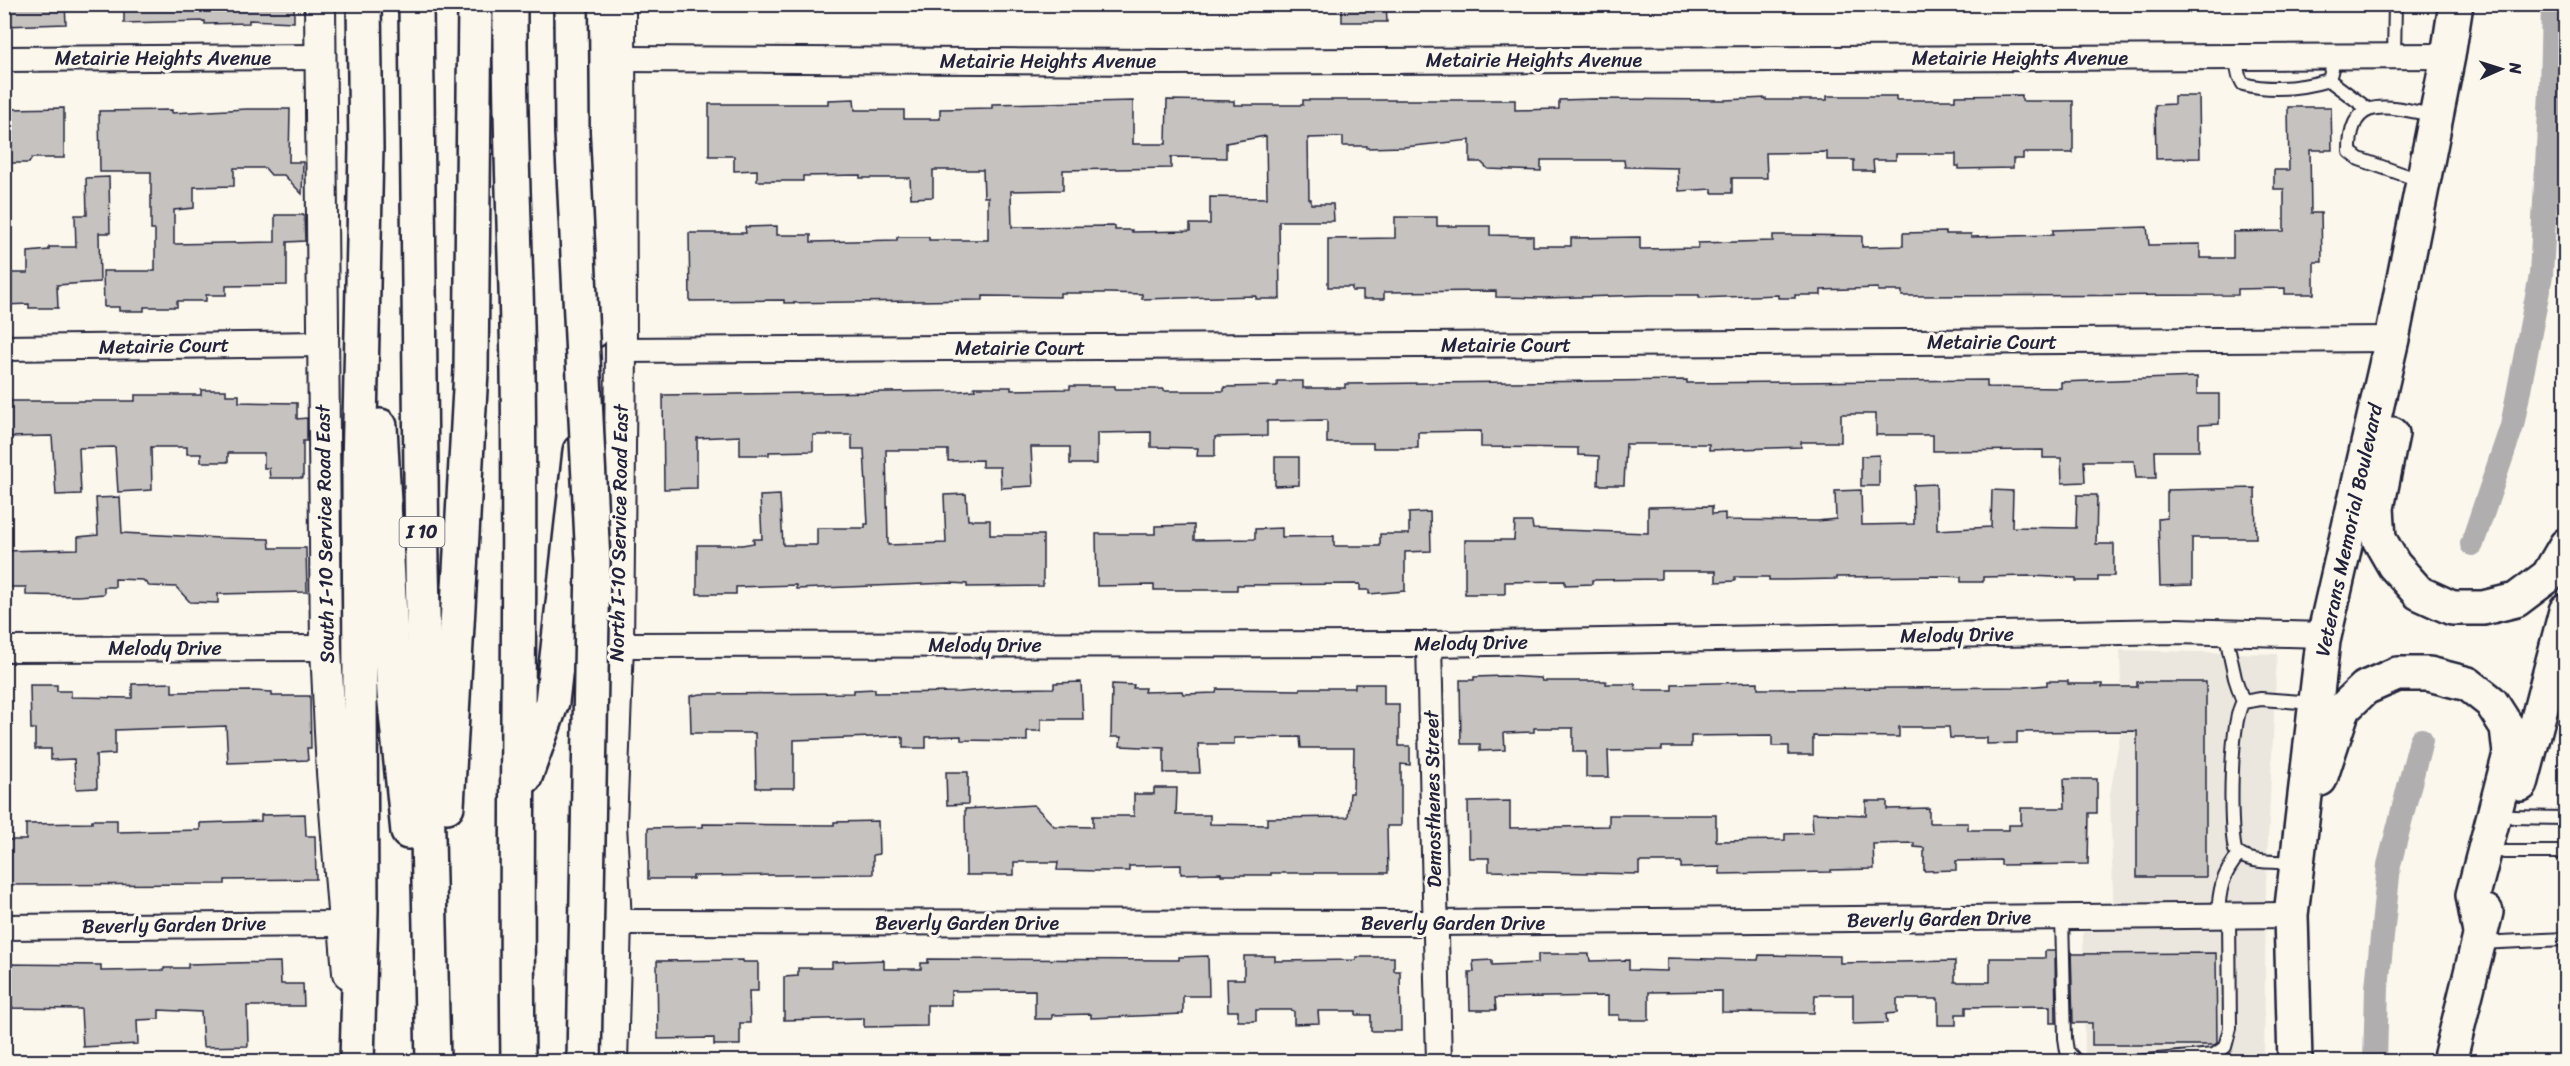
<svg xmlns="http://www.w3.org/2000/svg" width="2570" height="1066" viewBox="0 0 2570 1066" font-family="Sriracha,sans-serif">
	<rect width="100%" height="100%" fill="#fbf7ec"/>
	<filter id="ink" filterUnits="userSpaceOnUse"><feTurbulence type="fractalNoise" baseFrequency=".0167" numOctaves="2"/><feDisplacementMap in="SourceGraphic" scale="12" xChannelSelector="R" yChannelSelector="G"/><feConvolveMatrix kernelMatrix="1 2 1 2 8 2 1 2 1" color-interpolation-filters="sRGB"/></filter>
	<g filter="url(#ink)">
		<polygon fill="#ebe7df" points="2120,650 2277,654 2266,882 2264,1061 2085,1061 2083,932 2114,930 2110,794 2122,724"/>
		<g fill="none" stroke-linecap="round" stroke-linejoin="round">
			<g stroke="#b1aeb0" stroke-width="24">
				<polyline points="2472,544 2512,426 2541,275 2551,92 2553,4"/>
				<polyline points="2375,1062 2377,988 2389,865 2421,740"/>
			</g>
		</g>
		<g fill="#c6c2c0" stroke="#22223b" stroke-width="1.5" fill-rule="evenodd">
			<polygon points="4,4 65,4 66,24 4,26"/>
			<polygon points="124,4 294,4 294,22 249,20 249,23 205,24 205,21 124,23"/>
			<polygon points="1342,4 1386,4 1387,22 1342,22"/>
			<path d="M2022,95V101H2073V153H2023V159H2013V168L1959,169V166H1956V154H1896V160H1873L1874,171H1854V160H1827V152L1766,153L1767,178H1732V193H1712V189L1679,191L1678,168L1625,167L1624,160H1541V171L1488,169L1481,162H1470V140L1404,147L1367,148V146H1343V137L1308,138L1309,199H1311V204H1333L1334,221H1279L1280,299H1256V296L1142,299V294L1108,293H1060V297L983,296V300L784,303V300L690,301L689,233H746L745,227L777,226V235H811V242L897,240V237H929V240H988V197H984L983,170H933V197L911,198L910,178H860V175L803,176V181H757V170L734,171V156H709V104H828V100L854,99L855,110H904V119H940V109L992,108V104L1133,101V144H1166L1167,100L1234,101V105H1303V100H1515V110L1559,109V100L1595,99L1725,100L1766,98V100H1827V96H1896V100H1955V96ZM1266,136L1267,198L1210,197V224H1190V231L1132,232V230H1115V226L1012,227L1011,191L1063,190V170L1171,168V157L1226,158V143Z"/>
			<polygon points="2174,96 2199,96 2200,158 2156,159 2155,105 2174,104"/>
			<polygon points="2288,107 2331,107 2332,150 2310,150 2311,213 2321,213 2322,262 2314,262 2314,294 2285,294 2285,288 2238,289 2238,295 1902,296 1902,291 1878,291 1878,288 1821,290 1821,295 1795,295 1795,298 1778,298 1778,295 1699,298 1699,295 1650,295 1544,298 1496,297 1496,291 1384,292 1384,299 1363,299 1363,291 1352,291 1352,287 1328,287 1328,239 1395,238 1395,217 1437,217 1437,226 1490,226 1490,235 1533,236 1533,246 1571,246 1571,238 1640,237 1640,249 1698,248 1698,243 1773,241 1773,235 1796,235 1862,236 1862,247 1903,246 1903,233 1946,232 1946,234 1971,234 1971,237 2053,235 2053,230 2147,227 2149,245 2200,244 2200,258 2233,258 2233,232 2284,231 2284,189 2274,189 2274,170 2289,170"/>
			<polygon points="64,108 64,158 32,158 29,163 9,163 9,109"/>
			<polygon points="247,109 290,109 289,162 303,162 302,194 284,175 271,175 265,168 234,168 234,186 194,187 194,208 174,210 174,244 275,242 275,215 304,215 305,241 287,242 287,285 226,286 226,295 206,295 206,301 177,301 177,307 144,307 144,311 119,311 119,307 104,307 103,271 155,271 155,230 151,230 151,172 100,172 99,111 172,110 172,113"/>
			<polygon points="109,177 110,233 99,233 100,282 57,285 58,308 29,308 29,304 4,305 4,273 28,273 28,252 49,250 49,247 76,247 75,215 87,215 86,178"/>
			<polygon points="2197,377 2197,394 2219,394 2219,424 2199,425 2199,451 2155,451 2156,478 2136,478 2134,461 2084,461 2085,482 2062,483 2061,458 2043,458 2043,450 1933,451 1933,435 1876,435 1876,414 1841,414 1841,442 1801,442 1801,447 1709,450 1709,444 1626,444 1624,485 1598,485 1599,456 1578,455 1578,448 1481,447 1481,431 1418,432 1418,448 1373,448 1373,443 1327,443 1327,420 1267,421 1267,436 1215,437 1215,456 1197,456 1198,448 1151,447 1151,432 1097,433 1097,464 1070,464 1070,447 1031,447 1033,486 1001,488 1000,467 982,467 982,460 948,461 948,450 886,450 888,545 946,543 944,495 966,494 968,520 990,520 990,535 1043,535 1043,586 967,587 967,584 950,583 796,589 796,585 736,587 736,594 697,594 697,545 742,545 754,543 753,539 762,539 760,496 780,495 783,545 817,545 817,528 865,528 865,524 868,524 864,449 852,449 852,435 813,435 813,451 769,452 769,455 740,455 740,436 697,438 697,488 664,489 663,395 959,391 975,390 974,387 1011,387 1011,390 1070,389 1070,386 1115,386 1115,389 1164,389 1164,391 1224,391 1224,387 1277,386 1277,381 1303,381 1303,388 1345,388 1345,384 1687,380 1687,383 1987,380 1987,387 2061,388 2061,382"/>
			<polygon points="201,390 226,390 226,395 239,395 239,402 297,403 297,419 307,418 307,441 303,441 303,478 270,478 269,468 264,468 264,453 228,453 228,462 201,462 201,454 187,454 187,447 151,447 152,490 118,492 115,447 79,448 81,494 56,495 52,436 8,437 7,401 135,401 135,395 201,395"/>
			<polygon points="1879,455 1879,486 1861,486 1861,456"/>
			<polygon points="1275,457 1299,457 1299,485 1275,486"/>
			<polygon points="1936,484 1937,530 1991,527 1992,490 2013,491 2012,527 2076,528 2077,495 2097,495 2096,544 2114,544 2114,576 2098,576 2098,581 2076,581 2076,578 2030,576 1983,577 1983,582 1961,582 1961,577 1946,576 1837,577 1837,579 1785,580 1769,580 1769,577 1735,577 1735,581 1716,582 1716,571 1661,571 1661,579 1592,580 1592,584 1565,585 1565,581 1505,582 1505,594 1465,594 1465,540 1514,540 1515,522 1532,522 1533,529 1648,533 1648,507 1712,506 1712,514 1725,513 1725,520 1817,521 1836,519 1835,491 1861,490 1862,525 1914,524 1913,485"/>
			<polygon points="2255,488 2256,538 2192,538 2192,585 2160,586 2158,519 2167,518 2167,490"/>
			<polygon points="120,497 122,533 220,538 269,539 270,548 306,548 307,592 218,594 218,603 190,602 176,587 149,586 143,580 115,579 115,587 104,587 104,594 78,596 26,595 26,587 4,587 4,551 78,549 78,537 98,535 96,498"/>
			<polygon points="1430,512 1431,551 1405,552 1405,591 1369,594 1369,590 1360,590 1360,584 1237,585 1237,590 1154,590 1154,585 1097,586 1096,534 1155,534 1155,526 1194,525 1194,540 1255,539 1255,529 1282,528 1282,537 1334,536 1334,546 1380,546 1380,534 1409,534 1409,513"/>
			<polygon points="1504,676 1541,678 1542,681 1606,681 1606,684 1635,684 1636,690 1672,690 1672,684 1758,682 1758,689 2024,687 2047,685 2047,681 2068,681 2068,684 2102,684 2102,687 2137,687 2137,682 2206,682 2206,877 2137,877 2137,731 2017,732 2017,743 1987,744 1987,738 1950,738 1949,727 1899,727 1899,737 1813,736 1813,755 1789,755 1789,746 1772,746 1772,735 1691,736 1691,747 1662,747 1662,750 1608,751 1609,777 1586,777 1586,752 1573,752 1573,728 1534,728 1534,732 1504,733 1505,750 1480,751 1480,744 1461,744 1460,680 1474,680 1474,677"/>
			<polygon points="1081,682 1083,719 1041,719 1041,731 1027,731 1027,741 961,740 961,736 926,737 926,748 903,748 903,738 898,736 794,740 794,788 756,788 755,733 691,733 690,696 701,694 854,693 854,690 875,689 875,693 960,692 996,689 1054,688 1054,683"/>
			<polygon points="172,683 172,692 252,691 272,692 272,696 310,696 311,748 307,748 308,760 228,763 226,726 115,730 115,754 96,755 97,788 76,789 74,759 51,760 51,749 35,749 35,729 31,729 30,685 57,685 57,691 71,691 71,697 132,698 132,684"/>
			<polygon points="1112,684 1134,685 1133,688 1145,688 1144,692 1182,691 1183,694 1216,693 1217,689 1300,690 1300,688 1355,688 1355,684 1384,684 1384,704 1399,704 1399,746 1410,746 1410,765 1401,764 1401,826 1387,826 1388,873 1271,873 1271,875 1221,875 1221,873 1181,874 1181,865 1129,866 1129,871 1098,871 1057,870 1058,862 1014,862 1014,875 966,875 965,809 1034,805 1054,826 1093,827 1093,816 1134,816 1134,794 1154,794 1154,788 1177,788 1176,815 1210,815 1210,824 1267,825 1267,818 1348,817 1350,793 1353,793 1354,748 1301,748 1300,737 1234,738 1234,744 1198,744 1200,773 1164,773 1164,748 1120,746 1121,737 1111,737"/>
			<polygon points="946,772 968,772 968,804 947,805"/>
			<polygon points="2064,779 2097,779 2097,813 2089,813 2088,864 2001,865 2001,860 1956,861 1956,870 1924,871 1924,848 1914,847 1914,843 1873,844 1874,869 1831,870 1831,872 1720,874 1720,867 1681,868 1681,862 1639,862 1639,874 1489,871 1489,858 1469,858 1468,802 1510,801 1510,828 1609,826 1609,815 1716,815 1716,841 1785,840 1785,834 1813,833 1812,813 1866,815 1866,801 1887,801 1887,809 1929,808 1929,823 1968,823 1968,830 2009,830 2009,825 2021,825 2021,808 2065,808"/>
			<polygon points="305,814 306,836 315,836 316,879 225,880 225,884 4,885 4,840 26,840 26,824 92,823 92,820 117,820 117,832 200,830 200,823 261,821 261,815"/>
			<polygon points="878,821 879,854 873,855 873,874 693,876 693,879 648,879 648,828 703,827 703,824 834,825 834,822"/>
			<polygon points="2045,951 2055,951 2056,1023 2050,1023 2050,1006 1966,1007 1966,1014 1956,1014 1956,1025 1938,1025 1938,999 1897,999 1897,1013 1886,1014 1887,1023 1853,1024 1853,995 1815,995 1814,1013 1722,1012 1722,991 1649,992 1649,1020 1619,1020 1619,1015 1608,1015 1608,996 1495,998 1496,1010 1470,1010 1469,972 1474,972 1473,961 1492,960 1492,965 1538,963 1538,954 1589,954 1590,961 1629,960 1629,970 1667,971 1667,958 1758,960 1759,955 1840,956 1840,963 1955,961 1955,982 1990,982 1990,958 2045,958"/>
			<polygon points="2071,951 2073,954 2216,953 2217,1043 2214,1045 2092,1045 2092,1023 2073,1023"/>
			<polygon points="1208,956 1209,996 1183,996 1183,1014 1091,1018 1091,1014 1052,1015 1052,1019 1035,1019 1035,990 951,991 951,1005 927,1005 927,1026 864,1027 864,1018 784,1020 784,977 798,976 798,968 832,968 832,962 884,960 884,969 921,969 921,963 928,963 928,959 1179,960 1179,957"/>
			<polygon points="1244,956 1275,956 1275,961 1356,960 1356,957 1394,957 1394,971 1400,971 1401,1031 1371,1031 1371,1015 1356,1015 1356,1011 1318,1011 1319,1023 1294,1024 1294,1011 1291,1010 1256,1010 1256,1021 1238,1021 1238,1011 1228,1011 1227,979 1244,979"/>
			<polygon points="743,960 743,962 758,962 758,991 749,991 750,1023 740,1023 740,1045 714,1045 714,1038 658,1039 657,961"/>
			<polygon points="280,962 281,984 303,984 304,1006 247,1006 248,1046 203,1047 201,1012 159,1010 159,1019 137,1020 138,1044 83,1047 81,1009 4,1008 4,964 101,965 101,971 164,970 164,968 188,968 188,964"/>
		</g>
		<g fill="none" stroke-linecap="round" stroke-linejoin="round">
			<defs>
				<g id="service">
					<polyline points="2394,56 2395,4"/>
					<path d="M2235,57L2239,76L2243,84C2271,91 2302,88 2329,80L2335,57"/>
					<polyline points="2329,80 2368,109"/>
					<path d="M2422,181L2359,159L2350,152C2349,90 2393,109 2435,115"/>
					<polyline points="2225,632 2235,678 2243,702"/>
					<polyline points="2513,817 2566,818"/>
					<polyline points="2504,852 2566,852"/>
					<path d="M2296,863C2278,861 2246,865 2235,850C2229,824 2230,721 2243,702L2261,699L2314,703"/>
					<path d="M2218,916C2219,891 2222,874 2239,855"/>
					<polyline points="2062,917 2065,1038 2067,1051 2077,1062"/>
					<polyline points="2479,943 2566,939"/>
					<polyline points="2134,1062 2214,1055 2225,1047 2230,1028 2229,916"/>
				</g>
				<g id="minor">
					<polyline points="4,59 321,57"/>
					<polyline points="620,59 1168,62 2448,56"/>
					<polyline points="4,348 323,344"/>
					<polyline points="621,350 2392,339"/>
					<polyline points="1429,644 1439,1062"/>
					<polyline points="618,645 1429,644 2177,631 2324,635"/>
					<polyline points="4,649 326,648"/>
					<polyline points="616,922 1435,923 2291,915"/>
					<polyline points="4,927 343,924"/>
				</g>
				<g id="tertiary">
					<polyline points="320,4 326,648 332,773 348,973"/>
					<polyline points="612,1062 616,922 611,824 618,645 621,350 620,4"/>
				</g>
				<g id="primary">
					<polyline points="2392,434 2377,508 2379,539 2394,565 2419,593 2452,608 2483,608 2516,600 2548,576 2566,545"/>
					<polyline points="2320,779 2343,709 2365,688 2397,674 2429,674 2468,684 2491,702 2507,727 2510,754 2473,895 2480,933"/>
					<polyline points="2521,784 2566,611"/>
					<polyline points="2295,1062 2291,915 2323,641 2392,339 2448,56 2456,4"/>
					<polyline points="2449,1062 2486,912"/>
				</g>
				<g id="motorway">
					<polyline points="416,4 422,566 433,1062"/>
					<path d="M510,4C509,127 516,249 518,371C521,601 515,831 518,1062"/>
					<polyline points="593,331 601,162 601,4"/>
					<polyline points="380,426 394,693 408,832"/>
					<polyline points="525,777 552,702 580,451"/>
					<polyline points="447,806 471,371 475,4"/>
					<polyline points="357,1062 361,910 359,469 366,148 364,4"/>
				</g>
			</defs>
			<use href="#service" stroke="#22223b" stroke-width="16"/>
			<use href="#minor" stroke="#22223b" stroke-width="28"/>
			<use href="#tertiary" stroke="#22223b" stroke-width="34"/>
			<use href="#primary" stroke="#22223b" stroke-width="38"/>
			<use href="#motorway" stroke="#22223b" stroke-width="38"/>
			<use href="#service" stroke="#fbf7ec" stroke-width="12"/>
			<use href="#minor" stroke="#fbf7ec" stroke-width="24"/>
			<use href="#tertiary" stroke="#fbf7ec" stroke-width="30"/>
			<use href="#primary" stroke="#fbf7ec" stroke-width="33"/>
			<use href="#motorway" stroke="#fbf7ec" stroke-width="33"/>
			<defs>
				<polyline id="motorway-bridge" points="571,4 572,132 593,562 584,1062"/>
			</defs>
			<use href="#motorway-bridge" stroke="#22223b" stroke-width="38" stroke-linecap="butt"/>
			<use href="#motorway-bridge" stroke="#fbf7ec" stroke-width="33"/>
		</g>
	</g>
	<g text-anchor="middle" dominant-baseline="central" stroke-width="6" stroke-linejoin="round" paint-order="stroke">
		<rect fill="#fbf7ec" stroke="#636270" stroke-width="1.5" x="399.5" y="517" width="45" height="30" rx="4.5"/>
		<g font-size="18" font-weight="bold" fill="#22223b">
			<text x="422" y="532">I 10</text>
		</g>
		<g font-size="20" fill="#22223b" stroke="#fbf7ec">
			<text x="163" y="58">Metairie Heights Avenue</text>
			<text x="2020" y="58">Metairie Heights Avenue</text>
			<text x="1534" y="60">Metairie Heights Avenue</text>
			<text x="1048" y="61">Metairie Heights Avenue</text>
			<text x="1992" y="342">Metairie Court</text>
			<text x="1506" y="345">Metairie Court</text>
			<text transform="translate(164 346) rotate(-1)">Metairie Court</text>
			<text x="1020" y="348">Metairie Court</text>
			<text transform="translate(2349 530) rotate(-78)">Veterans Memorial Boulevard</text>
			<text transform="translate(619 533) rotate(-89)">North I-10 Service Road East</text>
			<text transform="translate(325 534) rotate(-91)">South I-10 Service Road East</text>
			<text transform="translate(1957 635) rotate(-1)">Melody Drive</text>
			<text transform="translate(1471 643) rotate(-1)">Melody Drive</text>
			<text x="985" y="645">Melody Drive</text>
			<text x="165" y="648">Melody Drive</text>
			<text transform="translate(1433 799) rotate(-91)">Demosthenes Street</text>
			<text transform="translate(1939 919) rotate(-1)">Beverly Garden Drive</text>
			<text x="967" y="923">Beverly Garden Drive</text>
			<text x="1453" y="923">Beverly Garden Drive</text>
			<text transform="translate(174 925) rotate(-1)">Beverly Garden Drive</text>
		</g>
	</g>
	<rect width="2570" height="1066" fill="none" stroke="#fbf7ec" stroke-width="24"/>
	<rect x="12" y="12" width="2546" height="1042" fill="none" stroke="#22223b" stroke-width="2" filter="url(#ink)"/>
	<g transform="translate(2501 69) rotate(87)" stroke="#fbf7ec" stroke-width="4.5" paint-order="stroke">
	<path d="M0-4.5L10 22L0 15L-10 22Z" fill="#22223b"/>
	<text y="-9" font-size="16" font-weight="bold" text-anchor="middle" fill="#22223b">N</text>
	</g>
</svg>
